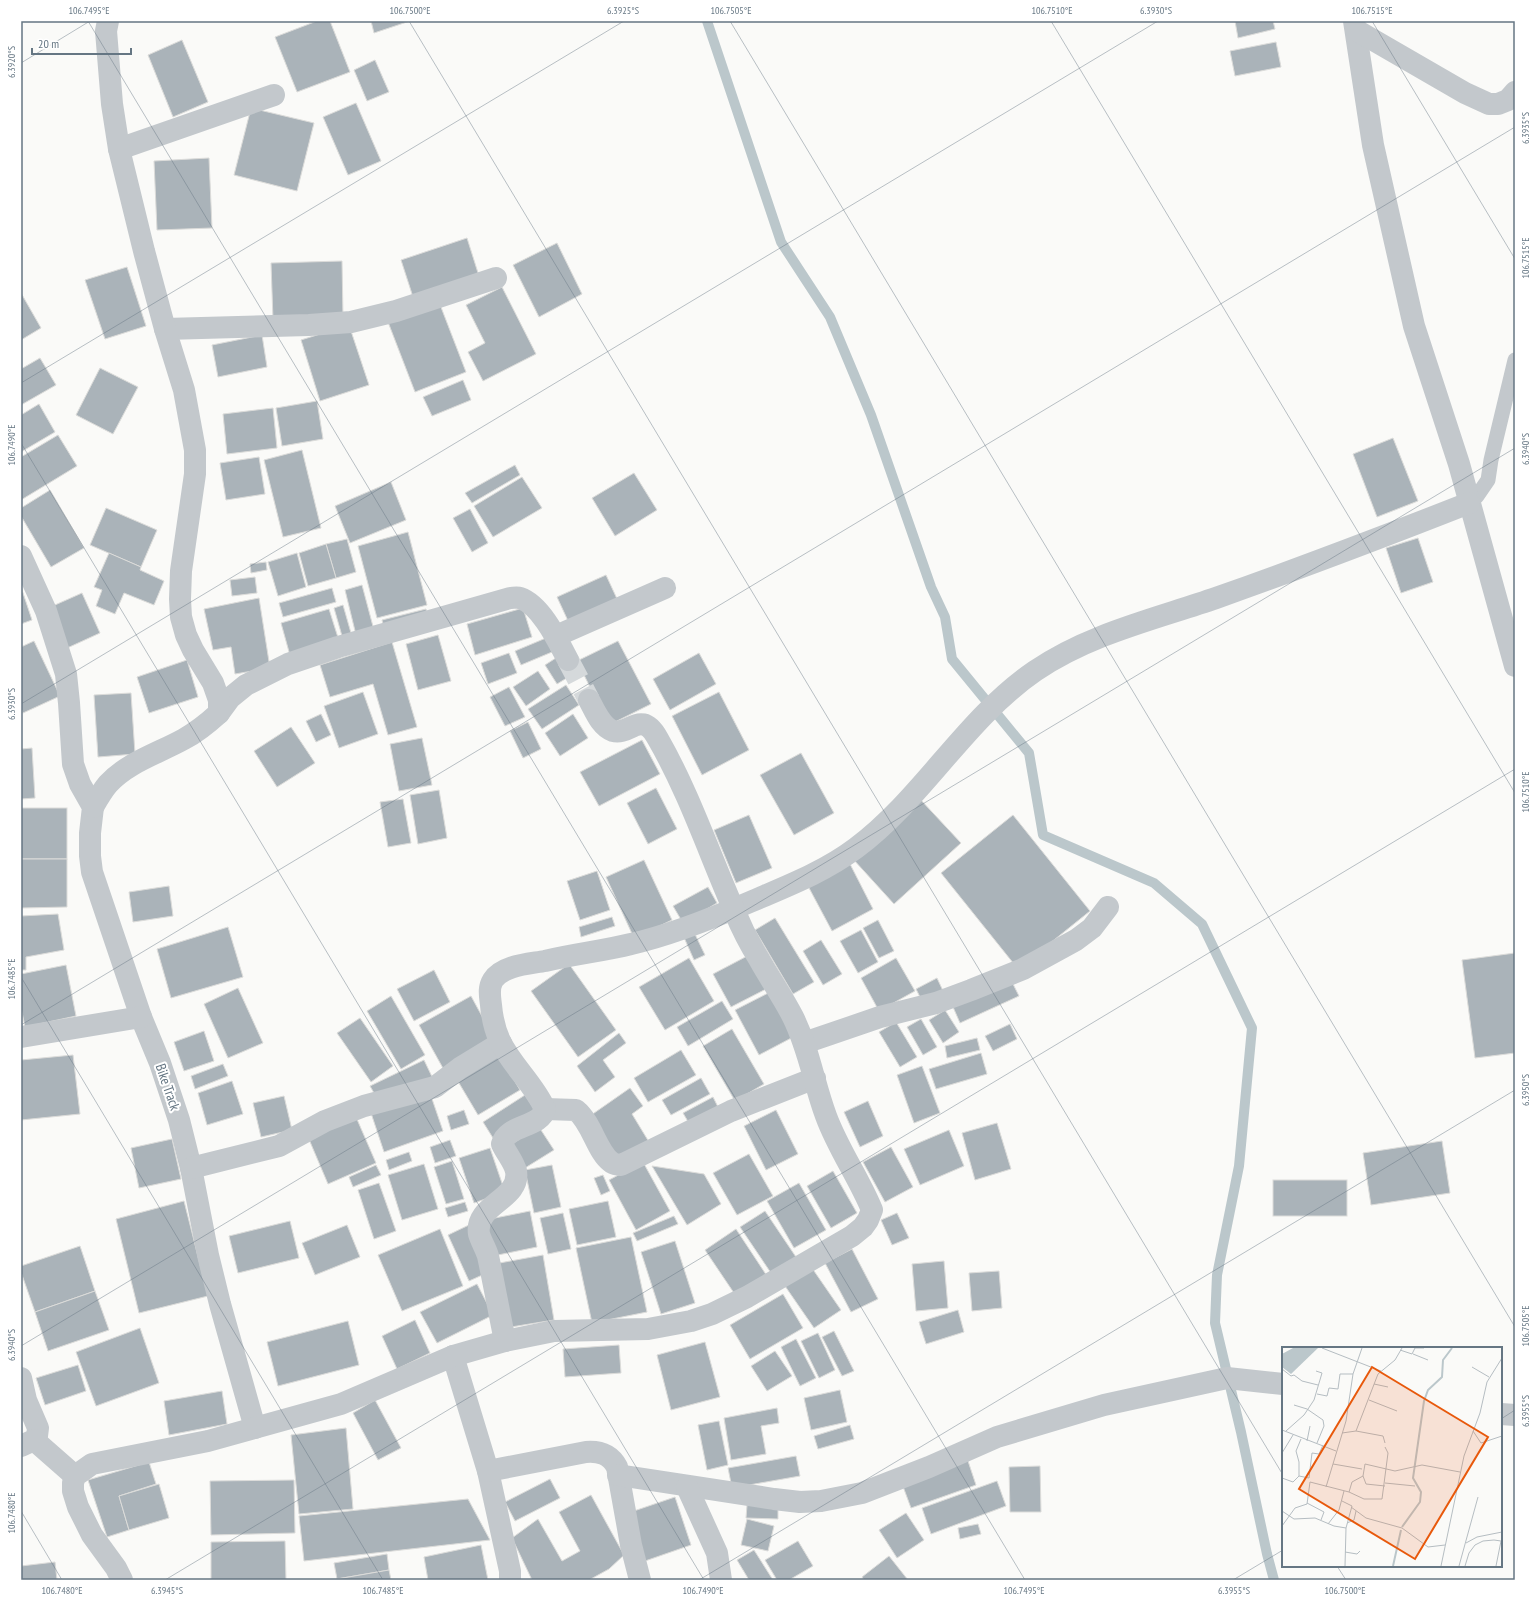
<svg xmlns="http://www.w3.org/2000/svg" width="1536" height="1601" viewBox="0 0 1536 1601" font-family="'PT Sans Narrow',sans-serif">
	<rect width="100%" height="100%" fill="#fafaf8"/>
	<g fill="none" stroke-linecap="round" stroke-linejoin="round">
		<polyline stroke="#bbc7cb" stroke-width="10" points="707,21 781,242 830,317 871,415 931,587 945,617 952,659 1029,753 1043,835 1154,883 1202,924 1252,1028 1239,1166 1217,1275 1215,1323 1241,1432 1267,1554 1274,1580"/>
	</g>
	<g fill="#aab3b9" stroke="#dcdcda">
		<polygon points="317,21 330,21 350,72 297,92 275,37"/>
		<polygon points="371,21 410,21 374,33"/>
		<polygon points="1235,21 1273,21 1275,29 1238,38"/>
		<polygon points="182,40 208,102 173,117 148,55"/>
		<polygon points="1276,42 1281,67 1235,76 1230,51"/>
		<polygon points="375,60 389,92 367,101 354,70"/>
		<polygon points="356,103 381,161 348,175 323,117"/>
		<polygon points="251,108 314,123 297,191 234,175"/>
		<polygon points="209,158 212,228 157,230 154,161"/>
		<polygon points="467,238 479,276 413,297 401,260"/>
		<polygon points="557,243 582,294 539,317 513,265"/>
		<polygon points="342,261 343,317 273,320 271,263"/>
		<polygon points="127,267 146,326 105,339 85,280"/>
		<polygon points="502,287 536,354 483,381 468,352 485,343 466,305"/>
		<polygon points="21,293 41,328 21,340"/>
		<polygon points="439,302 466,372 415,392 388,322"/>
		<polygon points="349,325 369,385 320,401 301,340"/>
		<polygon points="262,335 267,367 218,377 212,345"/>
		<polygon points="40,358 56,385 21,405 21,369"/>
		<polygon points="100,368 138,387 113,434 76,415"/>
		<polygon points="463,380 471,400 432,416 423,397"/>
		<polygon points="317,401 323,439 282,446 276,408"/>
		<polygon points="39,404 55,432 21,452 21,415"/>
		<polygon points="273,408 277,448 227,454 223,414"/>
		<polygon points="58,435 77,466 21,500 21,457"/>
		<polygon points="1393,438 1418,501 1377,517 1353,454"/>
		<polygon points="302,450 321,528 283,537 264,460"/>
		<polygon points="259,457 265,494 226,500 220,463"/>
		<polygon points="515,465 520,475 472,503 465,493"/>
		<polygon points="634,473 657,510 615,536 592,498"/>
		<polygon points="522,477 542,508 493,537 474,506"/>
		<polygon points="391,482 406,520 350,543 335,506"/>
		<polygon points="50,490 84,548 51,567 21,516 21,508"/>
		<polygon points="106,508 157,530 141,567 90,545"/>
		<polygon points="470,509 488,543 472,552 453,518"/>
		<polygon points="408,532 427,605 377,618 358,546"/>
		<polygon points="1418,538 1433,582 1401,593 1386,548"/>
		<polygon points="347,539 356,572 336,578 326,544"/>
		<polygon points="326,544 336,578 308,586 299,553"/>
		<polygon points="109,553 141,567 140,570 164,581 154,605 124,593 115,614 96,606 102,590 94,587"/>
		<polygon points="297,553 306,587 278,596 268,562"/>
		<polygon points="266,562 267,570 251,573 250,564"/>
		<polygon points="606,575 618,601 569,623 557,597"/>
		<polygon points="255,577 257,593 232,596 230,580"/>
		<polygon points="362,585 375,634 357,639 345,590"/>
		<polygon points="21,587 32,620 21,624"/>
		<polygon points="332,588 336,602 283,617 279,603"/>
		<polygon points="82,593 100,633 65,649 46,609"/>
		<polygon points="259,598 270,668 235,674 231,647 213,650 204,609"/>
		<polygon points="343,605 353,640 344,643 334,608"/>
		<polygon points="523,608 532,637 475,655 467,624"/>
		<polygon points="329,609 340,644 291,659 281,623"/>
		<polygon points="426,609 428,619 385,631 382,620"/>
		<polygon points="438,635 451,681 418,690 406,644"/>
		<polygon points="546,638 552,652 521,665 515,651"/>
		<polygon points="34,641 60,696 23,713 21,708 21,647"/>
		<polygon points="618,641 651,704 609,725 577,661"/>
		<polygon points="392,642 417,727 388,735 373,684 330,697 320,665"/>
		<polygon points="509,653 517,673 488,684 481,663"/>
		<polygon points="699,653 716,684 670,710 653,679"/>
		<polygon points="559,656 570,676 557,684 545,665"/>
		<polygon points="187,660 198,697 149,713 137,677"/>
		<polygon points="538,671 550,689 526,706 513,687"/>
		<polygon points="566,685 579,705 542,729 528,709"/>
		<polygon points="509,687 525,717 505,726 490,697"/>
		<polygon points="363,692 378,734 339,748 324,706"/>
		<polygon points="719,692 749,750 702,775 672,716"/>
		<polygon points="131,693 135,754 98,757 94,695"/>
		<polygon points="321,714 331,735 316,742 306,721"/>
		<polygon points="573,714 588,738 560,756 545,733"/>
		<polygon points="528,722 541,749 523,758 510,731"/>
		<polygon points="291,727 315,763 277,787 254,751"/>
		<polygon points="422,738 432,785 399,791 390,744"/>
		<polygon points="642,740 660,774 599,806 580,772"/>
		<polygon points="32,748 35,798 21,799 21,749"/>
		<polygon points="801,753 834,813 794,835 760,775"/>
		<polygon points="656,788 677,829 648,844 627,803"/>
		<polygon points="439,790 447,838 418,844 410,795"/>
		<polygon points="919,798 961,843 894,904 853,859"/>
		<polygon points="403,799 411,843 388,847 380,802"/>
		<rect x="21" y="808" width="46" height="51"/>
		<polygon points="749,815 772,868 736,883 714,830"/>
		<polygon points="1013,815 1090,911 1018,969 941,873"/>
		<polygon points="21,859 67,859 67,907 21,908"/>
		<polygon points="644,860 672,920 634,938 606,877"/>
		<polygon points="850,864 873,909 832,931 808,886"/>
		<polygon points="597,871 610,910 580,920 567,881"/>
		<polygon points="169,886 173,916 133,922 129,892"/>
		<polygon points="708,887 717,903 683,923 673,906"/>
		<polygon points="58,914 64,950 26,957 26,970 21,970 21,916"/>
		<polygon points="612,917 615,926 581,937 579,927"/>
		<polygon points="775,918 814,982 793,994 755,930"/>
		<polygon points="878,920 894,951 879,958 863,928"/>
		<polygon points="228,927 243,977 171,998 157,949"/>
		<polygon points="692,928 705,955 694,960 682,933"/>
		<polygon points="861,930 878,962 858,973 840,941"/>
		<polygon points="821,940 842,974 823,985 803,951"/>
		<polygon points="753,953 770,987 731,1007 713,974"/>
		<polygon points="1515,953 1515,1053 1475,1058 1462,960"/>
		<polygon points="689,958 714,1001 665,1030 639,987"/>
		<polygon points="896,958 915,991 879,1011 861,978"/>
		<polygon points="569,964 616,1030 578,1057 531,991"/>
		<polygon points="66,965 76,1016 25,1027 21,1007 21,974"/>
		<polygon points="434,970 450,1002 414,1021 397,989"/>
		<polygon points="937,978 944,993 923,1003 916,989"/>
		<polygon points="1011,980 1019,996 960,1023 953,1007"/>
		<polygon points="238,988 263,1043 228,1058 204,1004"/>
		<polygon points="774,990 797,1035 759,1055 735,1010"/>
		<polygon points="391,996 425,1055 401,1069 367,1011"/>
		<polygon points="471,996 496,1042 444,1070 419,1025"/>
		<polygon points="722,1001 733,1019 688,1046 677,1027"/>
		<polygon points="945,1010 959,1032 943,1043 929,1020"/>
		<polygon points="360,1018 393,1066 371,1082 337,1033"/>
		<polygon points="921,1019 937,1047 923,1055 907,1027"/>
		<polygon points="896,1022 917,1057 900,1067 879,1032"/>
		<polygon points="1010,1024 1017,1039 993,1051 985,1036"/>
		<polygon points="732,1029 764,1084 735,1101 703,1046"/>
		<polygon points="204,1031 214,1061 184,1071 174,1042"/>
		<polygon points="619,1033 626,1043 603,1060 615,1077 595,1092 577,1066"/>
		<polygon points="977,1038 980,1050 947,1058 945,1046"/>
		<polygon points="681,1050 696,1075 648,1102 634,1078"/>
		<polygon points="498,1053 520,1090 478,1115 456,1078"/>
		<polygon points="981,1053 987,1074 936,1089 929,1069"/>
		<polygon points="73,1055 80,1114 21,1120 21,1060"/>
		<polygon points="424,1060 435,1083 378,1100 370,1086"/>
		<polygon points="223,1064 228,1076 195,1089 191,1076"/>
		<polygon points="922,1066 940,1113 914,1123 897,1075"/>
		<polygon points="701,1078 710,1094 671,1115 662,1100"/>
		<polygon points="232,1081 243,1114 207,1125 198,1093"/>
		<polygon points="630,1088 643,1106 632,1114 649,1142 616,1162 587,1118"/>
		<polygon points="430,1093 443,1131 384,1152 371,1113"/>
		<polygon points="525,1095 535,1110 493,1138 483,1122"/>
		<polygon points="284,1096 292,1130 261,1137 253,1103"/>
		<polygon points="713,1097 719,1109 690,1125 683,1113"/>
		<polygon points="868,1101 883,1136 860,1147 844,1112"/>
		<polygon points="464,1110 469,1124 451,1130 447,1116"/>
		<polygon points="776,1110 798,1154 766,1170 744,1126"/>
		<polygon points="356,1117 376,1163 328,1184 308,1137"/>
		<polygon points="997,1123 1011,1169 975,1180 962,1133"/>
		<polygon points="539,1127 554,1150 525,1168 510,1145"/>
		<polygon points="949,1130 964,1166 920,1185 904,1149"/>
		<polygon points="172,1139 181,1179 139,1188 131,1148"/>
		<polygon points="450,1140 456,1156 435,1163 430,1147"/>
		<polygon points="1442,1141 1450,1193 1371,1205 1363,1153"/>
		<polygon points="891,1147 913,1187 885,1202 863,1162"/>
		<polygon points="490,1148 505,1192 474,1203 459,1158"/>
		<polygon points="409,1152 412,1161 389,1170 386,1160"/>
		<polygon points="749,1154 773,1196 737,1215 713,1173"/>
		<polygon points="452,1161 464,1199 446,1204 434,1167"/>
		<polygon points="643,1162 670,1211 636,1230 609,1180"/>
		<polygon points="424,1164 438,1209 402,1220 388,1175"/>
		<polygon points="376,1165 381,1175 353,1187 349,1177"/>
		<polygon points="552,1165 561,1207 534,1213 525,1170"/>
		<polygon points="652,1166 704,1174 721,1204 687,1225"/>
		<polygon points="833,1171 857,1213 831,1228 807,1186"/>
		<polygon points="603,1175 610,1191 601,1195 594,1178"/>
		<rect x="1273" y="1180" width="74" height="36"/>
		<polygon points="379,1183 396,1231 374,1239 358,1190"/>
		<polygon points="799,1183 826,1230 794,1248 767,1201"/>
		<polygon points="184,1201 208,1296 139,1313 116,1219"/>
		<polygon points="608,1201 616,1237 577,1245 569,1209"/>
		<polygon points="465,1202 468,1211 448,1217 445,1208"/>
		<polygon points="530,1211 537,1247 493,1256 485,1220"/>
		<polygon points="765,1211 796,1257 771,1273 740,1227"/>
		<polygon points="563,1213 571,1249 548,1254 540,1218"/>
		<polygon points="897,1213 909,1238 892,1245 881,1220"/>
		<polygon points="674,1216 678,1224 637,1241 633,1233"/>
		<polygon points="290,1221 299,1258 238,1273 229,1236"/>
		<polygon points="347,1225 360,1257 315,1275 302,1243"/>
		<polygon points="469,1225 489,1272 469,1281 448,1235"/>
		<polygon points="440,1229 463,1286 402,1311 378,1255"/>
		<polygon points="736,1229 767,1276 736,1296 705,1250"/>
		<polygon points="631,1237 647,1312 592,1323 576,1248"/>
		<polygon points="675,1241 695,1303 661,1314 641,1252"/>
		<polygon points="80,1246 95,1291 35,1312 21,1272 21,1266"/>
		<polygon points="852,1249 878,1299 851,1312 825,1263"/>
		<polygon points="543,1255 554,1320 505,1328 494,1264"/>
		<polygon points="944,1261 948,1308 916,1311 912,1264"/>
		<polygon points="812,1268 841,1310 814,1328 785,1286"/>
		<polygon points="999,1271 1002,1308 972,1311 969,1273"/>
		<polygon points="477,1284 493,1315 437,1343 420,1312"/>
		<polygon points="95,1291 109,1330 48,1351 35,1312"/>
		<polygon points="783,1294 803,1328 750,1359 730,1325"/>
		<polygon points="958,1310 964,1332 926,1344 919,1322"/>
		<polygon points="415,1320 430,1353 397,1369 382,1336"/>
		<polygon points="348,1321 359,1365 278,1386 267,1342"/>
		<polygon points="140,1328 159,1383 96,1406 76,1352"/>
		<polygon points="834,1331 854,1371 842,1376 822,1337"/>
		<polygon points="818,1333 835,1370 819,1378 801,1341"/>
		<polygon points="796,1339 816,1378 800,1386 781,1347"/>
		<polygon points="705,1342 720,1397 671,1410 657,1355"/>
		<polygon points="619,1345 621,1373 565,1377 563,1349"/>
		<polygon points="775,1351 792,1376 767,1391 751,1366"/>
		<polygon points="78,1365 86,1391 45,1405 36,1378"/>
		<polygon points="840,1390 847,1422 811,1430 804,1398"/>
		<polygon points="222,1391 227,1424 169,1435 164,1401"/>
		<polygon points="375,1400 401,1448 378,1460 353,1413"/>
		<polygon points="777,1408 779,1423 761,1426 766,1454 731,1460 724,1418"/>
		<polygon points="719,1421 728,1465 707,1470 698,1425"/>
		<polygon points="850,1425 854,1439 818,1449 814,1436"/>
		<polygon points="346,1428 353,1509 299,1514 291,1435"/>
		<polygon points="796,1456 800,1476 732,1488 728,1468"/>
		<polygon points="967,1458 976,1485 911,1508 901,1481"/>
		<polygon points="149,1462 156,1484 119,1496 129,1530 107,1537 88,1480"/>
		<polygon points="1040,1466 1041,1512 1010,1512 1009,1467"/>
		<polygon points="550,1479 560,1498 515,1521 505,1502"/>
		<polygon points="294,1480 295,1533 211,1535 210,1481"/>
		<polygon points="997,1481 1006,1506 931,1534 922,1508"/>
		<polygon points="159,1484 169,1518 129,1530 119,1496"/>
		<polygon points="591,1495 624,1555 609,1569 589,1580 532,1580 512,1538 538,1519 562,1561 580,1551 559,1512"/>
		<polygon points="675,1497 691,1545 645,1561 628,1513"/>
		<polygon points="468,1499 490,1540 304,1561 299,1516"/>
		<polygon points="747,1505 778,1505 778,1519 746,1518"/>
		<polygon points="906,1513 924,1540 897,1558 879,1530"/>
		<polygon points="747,1519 774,1526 768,1551 741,1545"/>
		<polygon points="978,1524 981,1534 960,1539 958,1528"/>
		<polygon points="285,1541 286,1580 211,1580 211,1542"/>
		<polygon points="798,1541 813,1566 789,1580 777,1580 765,1560"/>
		<polygon points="481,1545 488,1580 428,1580 424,1557"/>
		<polygon points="754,1550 773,1580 749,1580 737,1560"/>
		<polygon points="387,1554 389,1570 337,1579 334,1563"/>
		<polygon points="889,1556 908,1580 864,1580 862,1577"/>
		<polygon points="55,1562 57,1580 21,1580 21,1566"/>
		<polygon points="389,1570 391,1580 337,1580 337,1579"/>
	</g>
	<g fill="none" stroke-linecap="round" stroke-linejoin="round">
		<polyline stroke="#d5d9db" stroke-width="22" stroke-dasharray="22 11" stroke-linecap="butt" points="568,660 589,700"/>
		<polyline stroke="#c3c8cc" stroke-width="15" points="1469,503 1477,496 1488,480 1491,460 1515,360"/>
		<g stroke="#c3c8cc" stroke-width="22">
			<polyline points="1354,21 1373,145 1414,326 1459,464 1515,666"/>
			<polyline points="1356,30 1465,93 1489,104 1498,104 1508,100 1515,92"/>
			<polyline points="119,149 274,95"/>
			<polyline points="165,329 309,325 351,322 396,311 496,278"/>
			<polyline points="21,556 46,611 66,674 69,703 73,764 80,784 93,807 90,833 90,856 92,872 141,1017 160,1063 179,1120 191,1168 208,1255 220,1304 255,1428"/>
			<polyline points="556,636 665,588"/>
			<path d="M219,713L230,698L246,685L288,664L338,647L510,598C513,598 517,597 520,598C541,605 558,641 568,660"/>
			<path d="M93,807C97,800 102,791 108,784C128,762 159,753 184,739C197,732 208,723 219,713V700L213,683L193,650L186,635L181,617L180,599L181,571L195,474V450L184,390L165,329L144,251L119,149L112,104L106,31L108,21"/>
			<polyline points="21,1037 141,1017"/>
			<polyline points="804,1043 880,1017 936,1003 971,990 1023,969 1076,940 1092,928 1108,907"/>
			<path d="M545,1109L576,1110C592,1123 597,1152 611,1162C614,1165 617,1164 621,1165L731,1111L815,1078"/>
			<polyline points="191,1168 279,1146 325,1121 364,1106 435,1087 460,1068 501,1043"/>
			<path d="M505,1341C499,1312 494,1284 488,1256C486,1249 481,1241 479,1234C474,1204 521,1200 516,1171C514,1162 506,1153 502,1144C507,1124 541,1128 545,1109C534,1084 512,1066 500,1041C495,1030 492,1017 491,1005C490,996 488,988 493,980C503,965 529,964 545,961C574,954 603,951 631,944C671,935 713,918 750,902C787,886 824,872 856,848C924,797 965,719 1035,671C1089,634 1155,619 1216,598C1301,568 1385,536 1469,503"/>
			<polyline points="453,1356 488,1471 510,1571 510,1580"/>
			<polyline points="21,1378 26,1400 38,1428 37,1436 34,1440 21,1446"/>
			<polyline points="1501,1414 1515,1415"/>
			<polyline points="34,1440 75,1476"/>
			<path d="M488,1471L586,1452C599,1451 610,1454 617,1467L631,1545L640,1580"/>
			<polyline points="618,1475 774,1499 800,1502 821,1501 862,1493 929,1467 997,1437 1104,1405 1227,1378 1283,1384"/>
			<polyline points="687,1487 717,1553 721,1580"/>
			<path d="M122,1580L116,1568L92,1535L78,1507L73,1491V1483L75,1476L92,1464L208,1441L341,1404L453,1356L505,1341L554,1331L648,1329L691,1321L712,1314L747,1297L852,1236L863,1227L868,1220L872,1210C859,1178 838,1149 826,1116C814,1084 809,1049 793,1017C783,997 770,979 759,959C749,943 741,927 734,910C709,853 689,793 658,739C641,708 630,736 613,731C601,727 595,711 589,700"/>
		</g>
	</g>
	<path fill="none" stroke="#657683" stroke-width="1" stroke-opacity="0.45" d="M88,21L1025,1580M409,21L1283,1475M730,21L1515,1327M1051,21L1515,793M1372,21L1515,259M21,63L90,21M21,383L624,21M21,443L704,1580M21,704L1158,21M21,977L383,1580M21,1025L1515,127M21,1346L1515,448M1501,1419L1515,1410M21,1511L62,1580M1337,1566L1346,1580M165,1580L1515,769M699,1580L1515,1090M1233,1580L1283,1550"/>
	<g text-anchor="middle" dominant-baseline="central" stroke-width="4" stroke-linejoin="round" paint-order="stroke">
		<g font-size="14" fill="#657683" stroke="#fff">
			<text transform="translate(168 1087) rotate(71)">Bike Track</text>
		</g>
	</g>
	<g transform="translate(1282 1347)">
		<rect width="220" height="220" fill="#fafaf8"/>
		<path d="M11,1H36L9,27L0,20V7Z" fill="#bbc7cb"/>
		<path fill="none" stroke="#bbc7cb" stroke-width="2" d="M120,180L138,155L139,145L131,131L142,54L146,43L160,30L161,13L170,1M111,219L119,183"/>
		<path fill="none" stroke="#b5bdc2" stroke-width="1" d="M40,1L99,24M118,3L130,7L133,1H142M131,7L146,13M190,20L207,30M0,22L9,29L12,28L20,34L36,38M92,37L106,40M35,47L45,49L47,41L56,42L58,27H71M87,53L115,64M12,58L25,62L41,73L42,79L35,96M0,83L54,104M4,84L22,68L32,53L40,26L34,24M74,84L101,89L103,96M191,84L199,96L220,89M60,86L74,84L96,27L113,13L120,1M25,94L28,79M0,106L11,88M51,117L80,122M17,129V115L14,104L19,92M81,129L84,137L103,139M0,131L11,135L17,129L27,131L30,106L37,107L41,98M103,136L133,139M44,140L64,74L71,27L80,1M67,145L70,135L81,129L83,117L113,124L140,118L178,125M60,154L70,159L64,181L63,219M25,156L42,165L39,173M69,160L84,171L120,181L146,200L163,198M0,164L12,172L33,171L52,179L64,181M65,176L72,173L74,164M46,177L57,163L62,144M0,179L13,161L25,157L28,135L67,145L82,152H100L106,106L103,100M184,196L195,190L220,185M63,205L75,207L78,204M159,219L182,109L198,66L205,35L220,11M177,219L196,150M183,219L187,206L193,198L201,194L212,193L219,194L214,219"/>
		<path fill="#e8590c" fill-opacity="0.15" stroke="#e8590c" stroke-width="2" d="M90,20L206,90L133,212L17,142Z"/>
		<rect width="220" height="220" fill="none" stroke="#657683" stroke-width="2"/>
	</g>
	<rect width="1536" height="1601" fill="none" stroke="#ffffff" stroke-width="44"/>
	<path d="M32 48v6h99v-6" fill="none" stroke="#657683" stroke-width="2"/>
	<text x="38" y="48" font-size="12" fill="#657683" stroke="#ffffff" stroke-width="3" paint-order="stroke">20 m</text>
	<rect x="22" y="22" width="1492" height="1557" fill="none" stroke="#657683" stroke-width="1.5"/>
	<g font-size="10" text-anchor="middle" fill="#657683">
		<text x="89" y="14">106.7495°E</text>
		<text x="410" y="14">106.7500°E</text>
		<text x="623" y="14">6.3925°S</text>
		<text x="731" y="14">106.7505°E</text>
		<text x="1052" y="14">106.7510°E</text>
		<text x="1156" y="14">6.3930°S</text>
		<text x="1372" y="14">106.7515°E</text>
		<text transform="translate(11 62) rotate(-90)" y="4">6.3920°S</text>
		<text transform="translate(1525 128) rotate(-90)" y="4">6.3935°S</text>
		<text transform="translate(1525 258) rotate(-90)" y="4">106.7515°E</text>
		<text transform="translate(11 445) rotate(-90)" y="4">106.7490°E</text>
		<text transform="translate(1525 449) rotate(-90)" y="4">6.3940°S</text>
		<text transform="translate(11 704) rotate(-90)" y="4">6.3930°S</text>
		<text transform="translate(1525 792) rotate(-90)" y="4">106.7510°E</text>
		<text transform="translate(11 979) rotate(-90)" y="4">106.7485°E</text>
		<text transform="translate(1525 1090) rotate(-90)" y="4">6.3950°S</text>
		<text transform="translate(1525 1326) rotate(-90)" y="4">106.7505°E</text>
		<text transform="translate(11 1345) rotate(-90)" y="4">6.3940°S</text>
		<text transform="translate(1525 1411) rotate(-90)" y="4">6.3955°S</text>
		<text transform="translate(11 1513) rotate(-90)" y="4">106.7480°E</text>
		<text x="62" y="1594">106.7480°E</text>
		<text x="167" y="1594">6.3945°S</text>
		<text x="383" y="1594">106.7485°E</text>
		<text x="703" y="1594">106.7490°E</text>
		<text x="1024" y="1594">106.7495°E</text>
		<text x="1234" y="1594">6.3955°S</text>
		<text x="1345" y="1594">106.7500°E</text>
	</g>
</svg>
